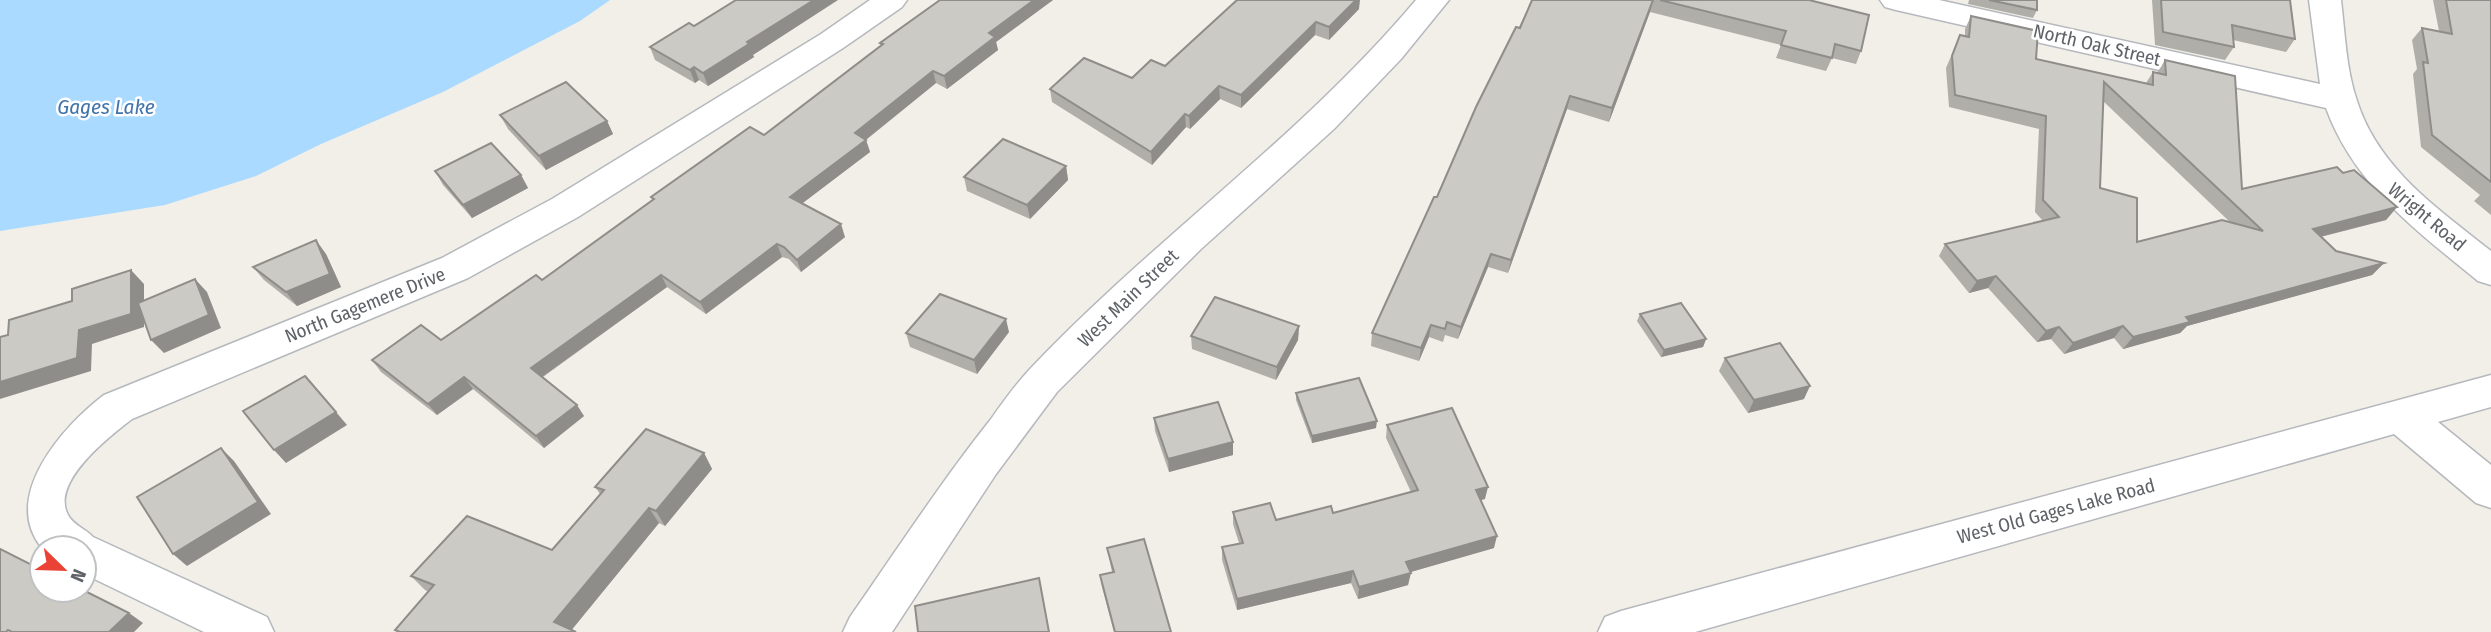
<svg xmlns="http://www.w3.org/2000/svg" width="2491" height="632" viewBox="0 0 2491 632" font-family="'Fira Sans Condensed',sans-serif">
	<rect width="100%" height="100%" fill="#f1efe8"/>
	<polygon fill="#aadaff" points="0,0 610,0 580,21 443,92 321,144 256,176 165,205 0,231"/>
	<g fill="none" stroke-linecap="round" stroke-linejoin="round">
		<defs>
			<g id="minor">
				<path d="M870,0H907L902,7L843,48L578,217L468,278L132,419C110,436 50,482 68,515C73,525 86,529 93,537L267,617L274,632H204L84,574V548H42C0,497 63,426 104,395L442,258L552,199L821,34Z"/>
				<path d="M1416,0H1449L1401,59L1334,129L1201,249L1057,392L996,474L892,632H843L850,617C896,551 941,482 991,419C1003,402 1016,384 1030,369C1153,239 1301,137 1416,0Z"/>
				<path d="M1880,0H1939L2320,84L2309,0H2341C2345,33 2346,69 2357,101C2378,168 2438,209 2491,251V285L2478,281C2417,231 2354,185 2326,108L1896,10L1885,7Z"/>
				<polygon points="2491,375 2491,407 2438,422 2491,465 2491,508 2476,503 2394,434 1695,632 1598,632 1605,617 1621,611"/>
			</g>
		</defs>
		<use href="#minor" stroke="#b5b8bc" stroke-width="3"/>
		<use href="#minor" fill="#fff" fill-rule="evenodd"/>
	</g>
	<g fill="#afaea9" fill-rule="evenodd">
		<polygon points="940,0 1053,0 996,42 998,50 947,89 936,83 866,140 870,152 802,203 845,237 801,272 789,259 782,257 706,314 667,287 543,377 584,416 544,448 473,389 437,415 381,372 372,360 441,340 542,280 652,200 651,197 764,135 881,46 880,43"/>
		<polygon points="1532,0 1809,0 1861,51 1856,64 1832,58 1826,71 1776,58 1781,45 1650,12 1609,122 1567,109 1508,273 1488,267 1458,339 1445,335 1443,342 1429,337 1419,361 1371,346 1372,333"/>
		<polygon points="1969,0 2037,0 2037,10 2033,18 1968,4"/>
		<polygon points="2152,0 2290,0 2295,39 2286,52 2233,40 2234,47 2225,60 2155,45"/>
		<polygon points="2433,0 2491,0 2491,215 2474,201 2480,195 2421,147 2413,74 2417,69 2412,40 2422,28 2439,31"/>
		<polygon points="1359,9 1329,40 1315,35 1241,108 1220,99 1190,129 1186,127 1152,165 1052,102 1050,89 1132,78"/>
		<path d="M1971,16L2036,59L2146,83L2153,72L2157,73L2165,60L2242,189L2343,173L2397,207L2386,220L2321,237L2336,251L2384,263L2372,275L2187,326L2180,333L2123,349L2114,338L2064,354L2051,339L2037,342L1988,288L1969,293L1939,256L1945,244L2043,221L2035,212L2039,129L1949,107L1946,68L1960,35L1965,36V29ZM2103,101L2231,223L2137,242L2100,188Z"/>
		<polygon points="650,47 753,55 754,57 708,86 699,80 695,83 655,60"/>
		<polygon points="500,115 607,121 613,134 546,170 508,129"/>
		<polygon points="1066,166 1068,180 1030,219 967,191 964,177"/>
		<polygon points="435,171 521,175 528,188 472,218 443,185"/>
		<polygon points="326,254 341,287 297,306 264,280 253,267"/>
		<polygon points="1640,314 1706,339 1703,347 1661,357 1637,321"/>
		<polygon points="1299,326 1298,340 1276,380 1192,349 1191,336"/>
		<polygon points="1009,332 977,374 910,347 906,333"/>
		<polygon points="1725,358 1804,399 1748,413 1719,371"/>
		<polygon points="1296,393 1376,428 1312,443 1296,400"/>
		<polygon points="1154,418 1233,455 1169,472 1155,431"/>
		<polygon points="1387,425 1485,499 1481,500 1494,548 1410,572 1408,585 1358,599 1351,583 1237,610 1222,560 1222,547 1239,543 1233,524 1233,512 1276,520 1333,513 1411,492 1386,438"/>
		<polygon points="704,453 712,469 665,526 659,523 571,630 576,632 397,632 395,630 429,592 425,590 411,576 552,550 600,494 595,487"/>
		<polygon points="1107,548 1171,632 1114,632 1102,587 1100,575 1112,572"/>
	</g>
	<g fill="#8f8d8a">
		<polygon points="814,0 838,0 753,55 754,57 708,86 703,73 747,42"/>
		<polygon points="1034,0 1053,0 996,42 998,50 947,89 944,76 989,33"/>
		<polygon points="1356,0 1360,0 1359,9 1329,40 1329,27"/>
		<polygon points="1653,0 1650,12 1609,122 1612,108"/>
		<polygon points="1316,22 1315,35 1241,108 1241,95"/>
		<polygon points="694,67 699,80 695,83 690,70"/>
		<polygon points="933,71 936,83 858,146 855,133"/>
		<polygon points="1219,86 1220,99 1190,129 1189,116"/>
		<polygon points="1570,96 1567,109 1508,273 1511,260"/>
		<polygon points="1185,114 1186,127 1152,165 1151,152"/>
		<polygon points="607,121 613,134 546,170 539,156"/>
		<polygon points="866,140 870,152 795,209 790,197"/>
		<polygon points="1066,166 1068,180 1030,219 1027,205"/>
		<polygon points="521,175 528,188 472,218 463,205"/>
		<polygon points="2397,207 2386,220 2303,241 2313,229"/>
		<polygon points="841,224 845,237 801,272 797,260"/>
		<polygon points="316,240 326,254 341,287 297,306 286,292"/>
		<polygon points="777,244 782,257 706,314 700,302"/>
		<polygon points="1491,254 1488,267 1458,339 1461,327"/>
		<polygon points="2384,263 2372,275 2187,326 2180,333 2123,349 2133,337 2186,317"/>
		<polygon points="131,270 144,284 144,327 92,344 91,371 0,399 0,382"/>
		<polygon points="661,275 667,287 539,379 531,368"/>
		<polygon points="1996,276 1988,288 1969,293 1977,281"/>
		<polygon points="195,279 207,292 221,328 164,353 151,340"/>
		<polygon points="1006,319 1009,332 977,374 974,360"/>
		<polygon points="1431,325 1429,337 1419,361 1421,348"/>
		<polygon points="1299,326 1298,340 1276,380 1277,367"/>
		<polygon points="2123,326 2114,338 2064,354 2073,343"/>
		<polygon points="2059,327 2051,339 2037,342 2046,331"/>
		<polygon points="1706,339 1703,347 1661,357 1664,350"/>
		<polygon points="464,377 473,389 437,415 428,404"/>
		<polygon points="1810,386 1804,399 1748,413 1754,400"/>
		<polygon points="577,405 584,416 544,448 536,436"/>
		<polygon points="336,412 347,425 286,463 274,450"/>
		<polygon points="1377,421 1376,428 1312,443 1312,436"/>
		<polygon points="1233,442 1233,455 1169,472 1168,459"/>
		<polygon points="221,448 234,461 271,514 187,566 173,554"/>
		<polygon points="704,453 712,469 665,526 656,511"/>
		<polygon points="1488,487 1485,499 1473,502 1476,490"/>
		<polygon points="649,508 659,523 570,632 554,622"/>
		<polygon points="1497,536 1494,548 1404,574 1406,562"/>
		<polygon points="1353,571 1351,583 1237,610 1237,599"/>
		<polygon points="1411,573 1408,585 1358,599 1359,587"/>
		<polygon points="129,613 143,623 134,632 109,632"/>
	</g>
	<g fill="#cccac5" stroke="#8f8d8a" stroke-width="2" fill-rule="evenodd">
		<polygon points="736,0 814,0 747,42 749,44 703,73 694,67 690,70 650,47 689,23 694,26"/>
		<polygon points="940,0 1034,0 989,33 995,37 944,76 933,71 855,133 866,140 790,197 841,224 797,260 784,247 777,244 700,302 661,275 531,368 577,405 536,436 464,377 428,404 372,360 421,325 441,340 536,275 542,280 654,199 651,197 750,127 764,135 883,44 880,43"/>
		<polygon points="1237,0 1356,0 1329,27 1316,22 1241,95 1219,86 1189,116 1185,114 1151,152 1050,89 1084,58 1132,78 1151,60 1165,66"/>
		<polygon points="1532,0 1653,0 1612,108 1570,96 1511,260 1491,254 1461,327 1447,322 1445,329 1431,325 1421,348 1372,333 1434,197 1437,197 1476,107 1516,27 1520,28"/>
		<polygon points="1660,0 1809,0 1869,15 1861,51 1835,44 1832,58 1781,45 1786,31"/>
		<polygon points="1989,0 2037,0 2037,10"/>
		<polygon points="2161,0 2290,0 2295,39 2232,25 2234,47 2163,32"/>
		<polygon points="2446,0 2491,0 2491,182 2432,135 2423,62 2428,63 2422,28 2452,34"/>
		<path d="M1971,16L2038,31L2036,59L2153,85V72L2166,75L2165,60L2235,76L2242,189L2337,167L2343,173L2354,170L2397,207L2313,229L2336,251L2384,263L2186,317L2190,322L2133,337L2123,326L2073,343L2059,327L2046,331L1996,276L1977,281L1945,244L2059,217L2043,200L2046,116L1955,95L1952,56L1960,35L1969,37ZM2104,82L2179,152L2263,231L2222,220L2137,242V198L2100,188Z"/>
		<polygon points="566,82 607,121 539,156 500,115"/>
		<polygon points="1003,139 1066,166 1027,205 964,177"/>
		<polygon points="491,143 521,175 463,205 435,171"/>
		<polygon points="316,240 330,274 286,292 253,267"/>
		<polygon points="131,270 131,314 79,330 77,358 0,382 0,337 8,335 9,320 72,301 72,289"/>
		<polygon points="195,279 209,315 151,340 138,303"/>
		<polygon points="940,294 1006,319 974,360 906,333"/>
		<polygon points="1215,297 1299,326 1277,367 1191,336"/>
		<polygon points="1681,303 1706,339 1664,350 1640,314"/>
		<polygon points="1780,343 1810,386 1754,400 1725,358"/>
		<polygon points="305,376 336,412 274,450 243,411"/>
		<polygon points="1359,378 1377,421 1312,436 1296,393"/>
		<polygon points="1218,402 1233,442 1168,459 1154,418"/>
		<polygon points="1452,408 1488,487 1476,490 1497,536 1406,562 1411,573 1359,587 1353,571 1237,599 1222,547 1243,543 1233,512 1270,503 1276,520 1331,506 1333,513 1418,490 1387,425"/>
		<polygon points="646,429 704,453 656,511 649,508 554,622 576,632 400,632 395,630 434,585 411,576 467,516 552,550 604,490 595,487"/>
		<polygon points="221,448 258,502 173,554 137,497"/>
		<polygon points="1144,539 1171,632 1115,632 1100,575 1114,572 1107,548"/>
		<polygon points="0,549 42,570 42,590 83,590 129,613 109,632 12,632 8,630 6,632 0,632"/>
		<polygon points="1039,578 1049,632 918,632 915,606"/>
	</g>
	<g text-anchor="middle" dominant-baseline="central" stroke-width="5" stroke-linejoin="round" paint-order="stroke">
		<g font-size="19" fill="#5f6368" stroke="#fff">
			<text transform="translate(2097 45) rotate(13)">North Oak Street</text>
			<text transform="translate(2427 217) rotate(40)">Wright Road</text>
			<text transform="translate(1128 298) rotate(-44)">West Main Street</text>
			<text transform="translate(365 305) rotate(-22)">North Gagemere Drive</text>
			<text transform="translate(2056 511) rotate(-15)">West Old Gages Lake Road</text>
		</g>
		<g font-size="21" font-style="italic" fill="#4174aa" stroke="#fff">
			<text x="106" y="107">Gages Lake</text>
		</g>
	</g>
	<g transform="translate(63 569) rotate(113)"><circle r="33" fill="#ffffff" stroke="#bfc1c3" stroke-width="2"/>
	<path d="M0-5L12 26L0 18L-12 26Z" fill="#ea4335"/>
	<text y="-10" font-size="19" font-weight="bold" text-anchor="middle" fill="#5f6368">N</text>
	</g>
</svg>
